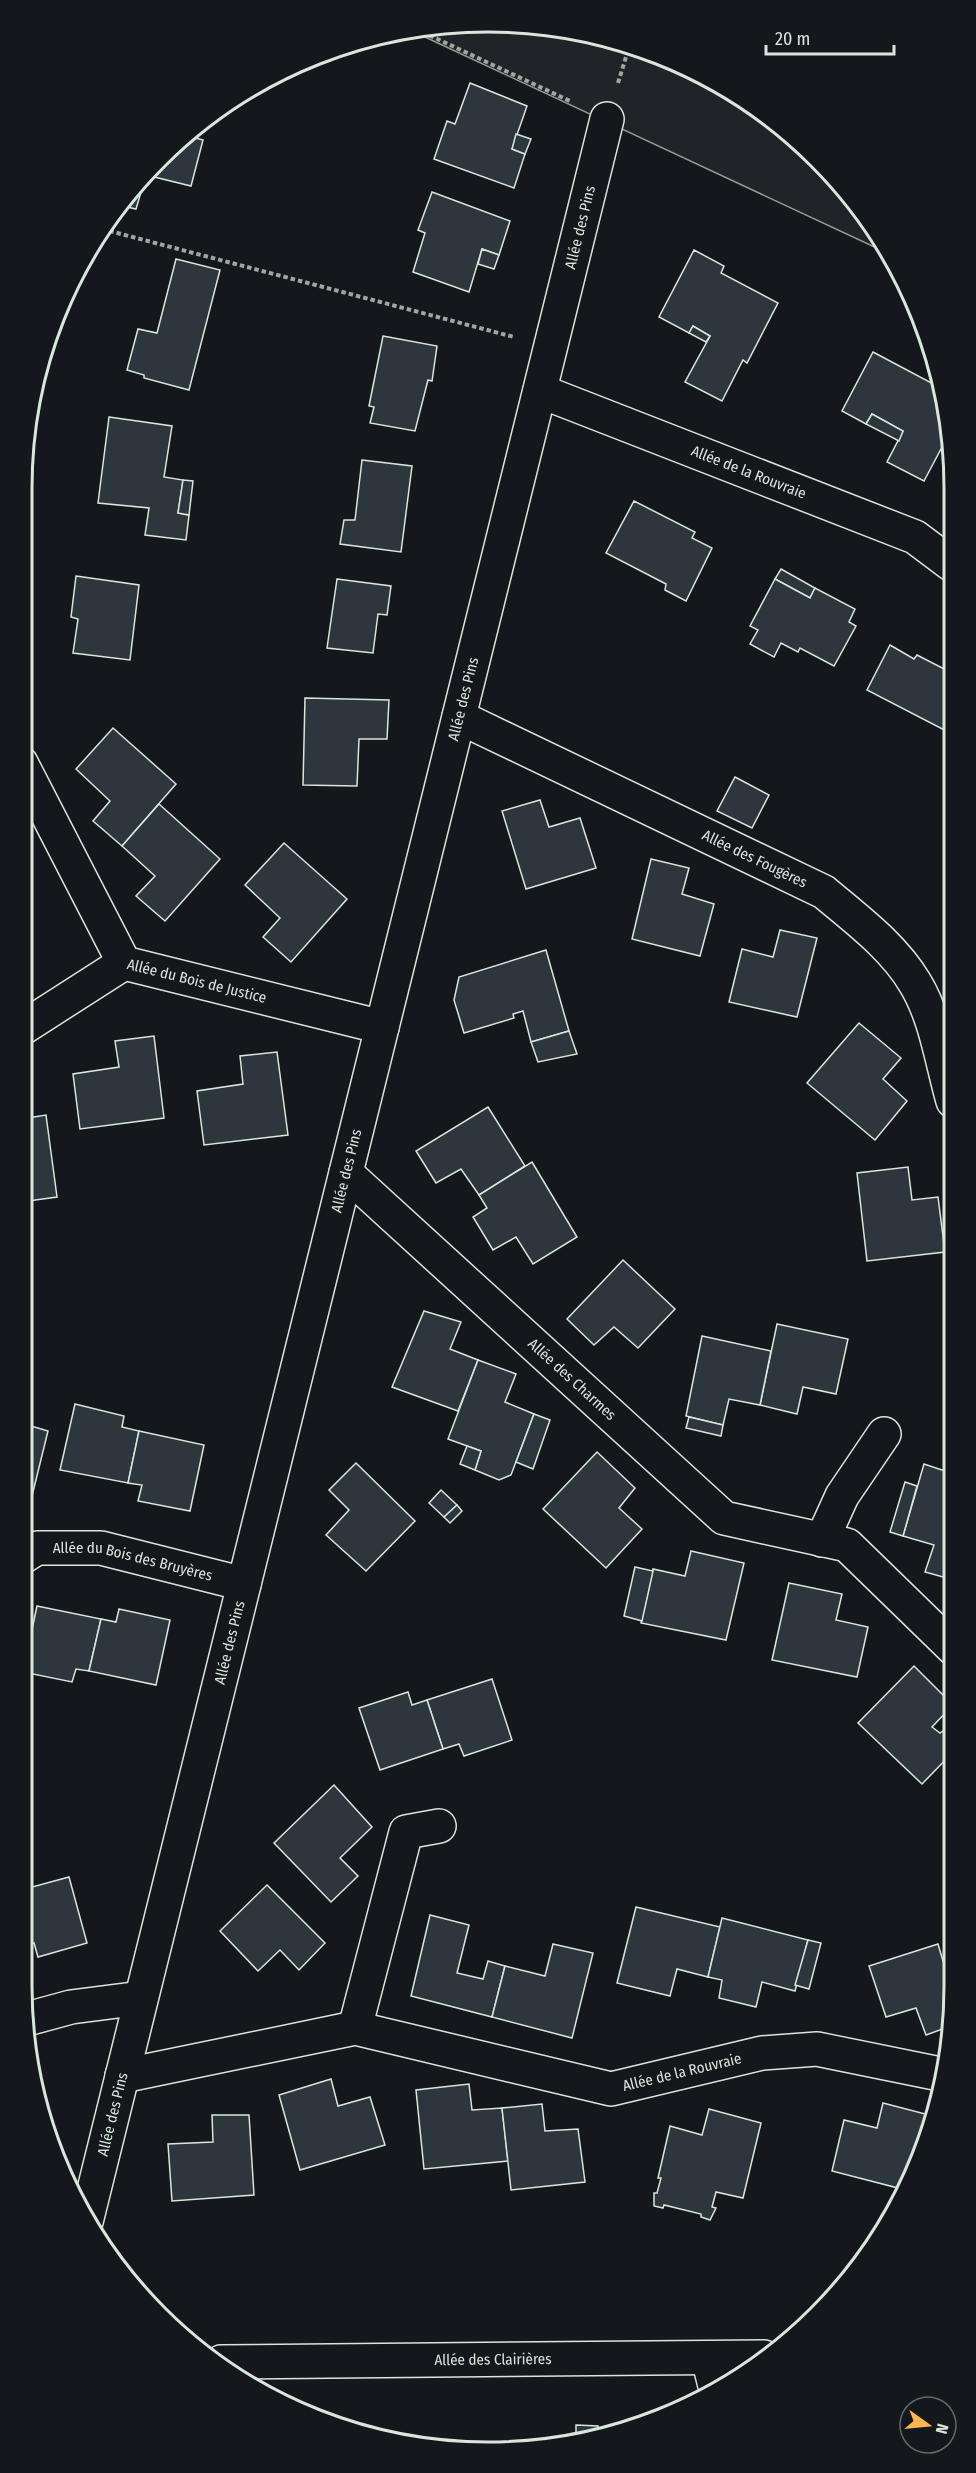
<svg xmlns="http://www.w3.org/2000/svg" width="976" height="2473" viewBox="0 0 976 2473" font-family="'Fira Sans Condensed',sans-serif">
	<rect width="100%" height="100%" fill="#14181c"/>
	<polygon fill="#202428" stroke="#939e99" stroke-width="1.5" points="457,22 549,25 638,46 748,100 839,180 883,251 410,30"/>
	<g fill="#2c363c" stroke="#d8e6dc" stroke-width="1.5">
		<polygon points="470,83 527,106 512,149 525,154 514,188 434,159 447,121 455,124"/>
		<polygon points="516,134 531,139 525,154 512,149"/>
		<polygon points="185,135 203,140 191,186 146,175 136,209 119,205 137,180"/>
		<polygon points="432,192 510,221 499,255 482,249 469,292 413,272 425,233 418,230"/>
		<polygon points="482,249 499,255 494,269 478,264"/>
		<polygon points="694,250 724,266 721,273 778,303 747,363 743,360 722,401 685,382 710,336 693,326 689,333 659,317"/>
		<polygon points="176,259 220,270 189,390 144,378 144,375 127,370 138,329 157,333"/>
		<polygon points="693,326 710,336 706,342 689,333"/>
		<polygon points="383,336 437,346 432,381 428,380 415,431 370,423 374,407 369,406"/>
		<polygon points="873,352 941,388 935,401 946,407 951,430 924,481 887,462 903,431 872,414 866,424 842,411"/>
		<polygon points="941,390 946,407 935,401"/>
		<polygon points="872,414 903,431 899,441 866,424"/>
		<polygon points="109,417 172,426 164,477 183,480 178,513 189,515 186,540 145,535 149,508 98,503"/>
		<polygon points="362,460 412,466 401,552 340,544 344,520 355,520"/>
		<polygon points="183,480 193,481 189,515 178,513"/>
		<polygon points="634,501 695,532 692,538 712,548 686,601 665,590 666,584 606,553"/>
		<polygon points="781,569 815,588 810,598 775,579"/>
		<polygon points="76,576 139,585 130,660 73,653 78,619 71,617"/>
		<polygon points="337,579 391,586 387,615 378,614 373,653 327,648"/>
		<polygon points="775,579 810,598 815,588 855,609 849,622 856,626 834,666 800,648 798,652 781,643 774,657 750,644 758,630 750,626"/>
		<polygon points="890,645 914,659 917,655 952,673 952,734 867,690"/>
		<polygon points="305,698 389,700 387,739 359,739 357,786 303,785"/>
		<polygon points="113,728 176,784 122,846 93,821 110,801 76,769"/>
		<polygon points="735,777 769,795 752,828 717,811"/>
		<polygon points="540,800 549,827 580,818 596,868 526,889 502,811"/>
		<polygon points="159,804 220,859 165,921 136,896 155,876 122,846"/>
		<polygon points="284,843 347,899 291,962 263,937 280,918 245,885"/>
		<polygon points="651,859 689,868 682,894 714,904 700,956 632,939"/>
		<polygon points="21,888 32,913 21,918"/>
		<polygon points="780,930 817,938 797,1017 729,1002 742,949 773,957"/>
		<polygon points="546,950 569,1031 531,1042 523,1011 513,1014 514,1018 464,1033 454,1000 459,977"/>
		<polygon points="859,1023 901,1058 883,1079 907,1101 875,1140 807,1083"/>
		<polygon points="569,1031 577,1054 538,1062 531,1042"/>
		<polygon points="154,1036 164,1118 80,1129 73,1074 119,1067 115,1041"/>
		<polygon points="277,1052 288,1135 204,1145 197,1091 243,1084 240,1056"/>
		<polygon points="488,1107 525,1166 479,1195 461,1169 436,1183 416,1151"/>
		<polygon points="46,1115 57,1197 21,1202 21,1119"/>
		<polygon points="532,1162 577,1237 533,1264 516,1237 493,1250 473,1217 487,1208 479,1195"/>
		<polygon points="908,1167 912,1200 938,1197 945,1252 867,1261 857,1173"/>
		<polygon points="623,1260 675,1309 638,1348 614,1327 594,1345 567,1319"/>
		<polygon points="424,1311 461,1322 450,1349 478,1360 458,1411 392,1387"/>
		<polygon points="777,1324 848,1339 836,1394 803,1387 797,1414 760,1405"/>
		<polygon points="702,1336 771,1351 760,1405 729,1399 723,1425 686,1416"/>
		<polygon points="478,1360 516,1374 505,1402 534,1414 511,1475 499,1480 475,1470 481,1451 448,1439"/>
		<polygon points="75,1404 124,1416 122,1427 139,1431 128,1483 60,1470"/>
		<polygon points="534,1414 550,1420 533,1469 516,1462"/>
		<polygon points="689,1417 723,1425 721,1436 686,1428"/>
		<polygon points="21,1423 48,1431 32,1496 21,1493"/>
		<polygon points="139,1431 204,1445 190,1511 138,1501 142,1485 128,1483"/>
		<polygon points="467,1446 481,1451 475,1470 460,1464"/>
		<polygon points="597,1452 635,1488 619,1508 642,1529 606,1568 543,1509"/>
		<polygon points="356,1463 415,1521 366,1571 326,1535 349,1510 329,1490"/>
		<polygon points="924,1464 954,1474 954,1580 925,1572 934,1545 903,1536"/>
		<polygon points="905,1482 917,1486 903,1536 890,1532"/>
		<polygon points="441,1490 457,1505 444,1517 429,1503"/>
		<polygon points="457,1505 462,1511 450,1523 444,1517"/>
		<polygon points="691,1551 744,1563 726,1640 641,1623 653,1569 685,1576"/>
		<polygon points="635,1567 653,1571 642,1621 624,1616"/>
		<polygon points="789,1583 842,1594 836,1620 868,1627 857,1677 772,1660"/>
		<polygon points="37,1606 101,1619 89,1671 76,1669 72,1682 23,1672"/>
		<polygon points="119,1609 170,1620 156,1685 89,1671 101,1619 116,1622"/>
		<polygon points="914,1666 953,1705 932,1727 940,1733 943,1731 954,1743 954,1751 922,1784 858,1723"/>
		<polygon points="492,1679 512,1740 464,1756 459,1744 443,1749 427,1700"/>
		<polygon points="408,1692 412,1705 427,1700 443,1749 380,1770 359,1708"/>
		<polygon points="334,1785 372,1827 340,1858 358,1876 331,1902 274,1843"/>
		<polygon points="69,1877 87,1943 38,1957 34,1943 21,1946 21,1890"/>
		<polygon points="267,1885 325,1943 299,1970 280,1950 258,1971 220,1931"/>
		<polygon points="636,1907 720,1927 708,1977 677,1969 670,1996 617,1983"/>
		<polygon points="430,1915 469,1925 457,1973 483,1979 488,1961 505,1966 492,2017 411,1996"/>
		<polygon points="722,1918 808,1940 795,1991 762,1982 756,2007 719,1998 722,1980 708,1977"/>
		<polygon points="808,1940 821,1943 809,1989 795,1985"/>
		<polygon points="553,1944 593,1953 572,2038 492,2017 505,1966 545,1976"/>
		<polygon points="938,1944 953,1995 948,2027 926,2035 916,2008 886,2017 869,1966"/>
		<polygon points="331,2079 338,2106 370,2097 385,2145 300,2170 279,2095"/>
		<polygon points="469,2084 472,2110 502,2108 508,2161 424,2169 416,2090"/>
		<polygon points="883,2103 933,2116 930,2135 902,2189 832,2171 844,2120 877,2128"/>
		<polygon points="542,2104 545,2131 578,2129 585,2182 511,2190 502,2108"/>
		<polygon points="709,2109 761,2123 743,2198 716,2192 712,2207 716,2208 710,2220 701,2217 701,2214 664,2205 663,2208 654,2206 654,2193 657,2193 661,2178 658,2178 670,2126 702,2135"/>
		<polygon points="212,2115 249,2115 254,2195 172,2201 168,2144 213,2142"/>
		<polygon points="576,2425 598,2426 598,2437 576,2443"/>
	</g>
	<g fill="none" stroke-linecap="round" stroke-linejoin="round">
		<defs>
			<g id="minor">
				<path id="s1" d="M540,391L915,537L951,564"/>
				<path id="s2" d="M459,717L824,892C856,919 893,946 915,983C936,1017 942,1063 953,1101"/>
				<path id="s3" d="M21,763L124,963L382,1027"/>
				<polyline points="21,1029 124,963"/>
				<path id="s4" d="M346,1173L724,1518L847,1545L954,1649"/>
				<polyline points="822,1540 842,1496 884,1434"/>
				<path id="s5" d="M21,1558L37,1548H101L244,1584"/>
				<polyline points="27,2019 71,2007 141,1998"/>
				<polyline points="355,2028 406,1832 439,1826"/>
				<path id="s6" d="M122,2076L355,2028L611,2089L762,2053L817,2049L940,2074"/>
				<path id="s7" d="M86,2222L607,119"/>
				<polyline points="708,2358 716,2390"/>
				<path id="s8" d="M221,2362L764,2357"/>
			</g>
		</defs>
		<use href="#minor" stroke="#d8e6dc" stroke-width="36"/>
		<g stroke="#9da8a2" stroke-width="4" stroke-dasharray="4.5 3" stroke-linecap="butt">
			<polyline points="416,29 572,102"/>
			<polyline points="618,83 630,44"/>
			<polyline points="102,229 514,337"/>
		</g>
		<use href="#minor" stroke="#14181c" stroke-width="33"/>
	</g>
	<g text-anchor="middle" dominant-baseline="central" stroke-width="4.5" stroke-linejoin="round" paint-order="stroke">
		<g font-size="15" fill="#d8e6dc" stroke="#14181c">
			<text stroke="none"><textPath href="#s7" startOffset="2055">Allée des Pins</textPath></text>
			<text stroke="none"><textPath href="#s1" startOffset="224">Allée de la Rouvraie</textPath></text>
			<text stroke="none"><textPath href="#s7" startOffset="1569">Allée des Pins</textPath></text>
			<text stroke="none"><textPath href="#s2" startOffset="328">Allée des Fougères</textPath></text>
			<text stroke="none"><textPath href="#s3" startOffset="300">Allée du Bois de Justice</textPath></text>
			<text stroke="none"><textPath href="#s7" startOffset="1083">Allée des Pins</textPath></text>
			<text stroke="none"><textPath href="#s4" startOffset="306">Allée des Charmes</textPath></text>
			<text stroke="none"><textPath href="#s5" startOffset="116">Allée du Bois des Bruyères</textPath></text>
			<text stroke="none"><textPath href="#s7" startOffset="597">Allée des Pins</textPath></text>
			<text stroke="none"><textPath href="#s6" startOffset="574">Allée de la Rouvraie</textPath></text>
			<text stroke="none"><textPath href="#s7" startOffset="111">Allée des Pins</textPath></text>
			<text stroke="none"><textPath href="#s8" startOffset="272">Allée des Clairières</textPath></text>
		</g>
	</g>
	<path d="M0 0H976V2473H0ZM488 32H488A456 456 0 0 1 944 488V1986A456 456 0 0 1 488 2442H488A456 456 0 0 1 32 1986V488A456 456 0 0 1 488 32Z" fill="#14181c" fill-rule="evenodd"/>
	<path fill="none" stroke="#d8e6dc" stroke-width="3" d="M488 32H488A456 456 0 0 1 944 488V1986A456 456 0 0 1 488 2442H488A456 456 0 0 1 32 1986V488A456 456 0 0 1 488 32Z"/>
	<g transform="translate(928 2425) rotate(105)"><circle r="28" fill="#14181c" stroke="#626a69" stroke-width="1.5"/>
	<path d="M0-4.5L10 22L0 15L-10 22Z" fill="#ffb74d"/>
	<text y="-9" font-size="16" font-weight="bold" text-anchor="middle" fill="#d8e6dc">N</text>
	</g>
	<path d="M766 45v9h128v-9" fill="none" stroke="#d8e6dc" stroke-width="3"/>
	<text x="775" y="45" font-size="18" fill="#d8e6dc" stroke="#14181c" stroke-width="4.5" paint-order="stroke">20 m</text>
</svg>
